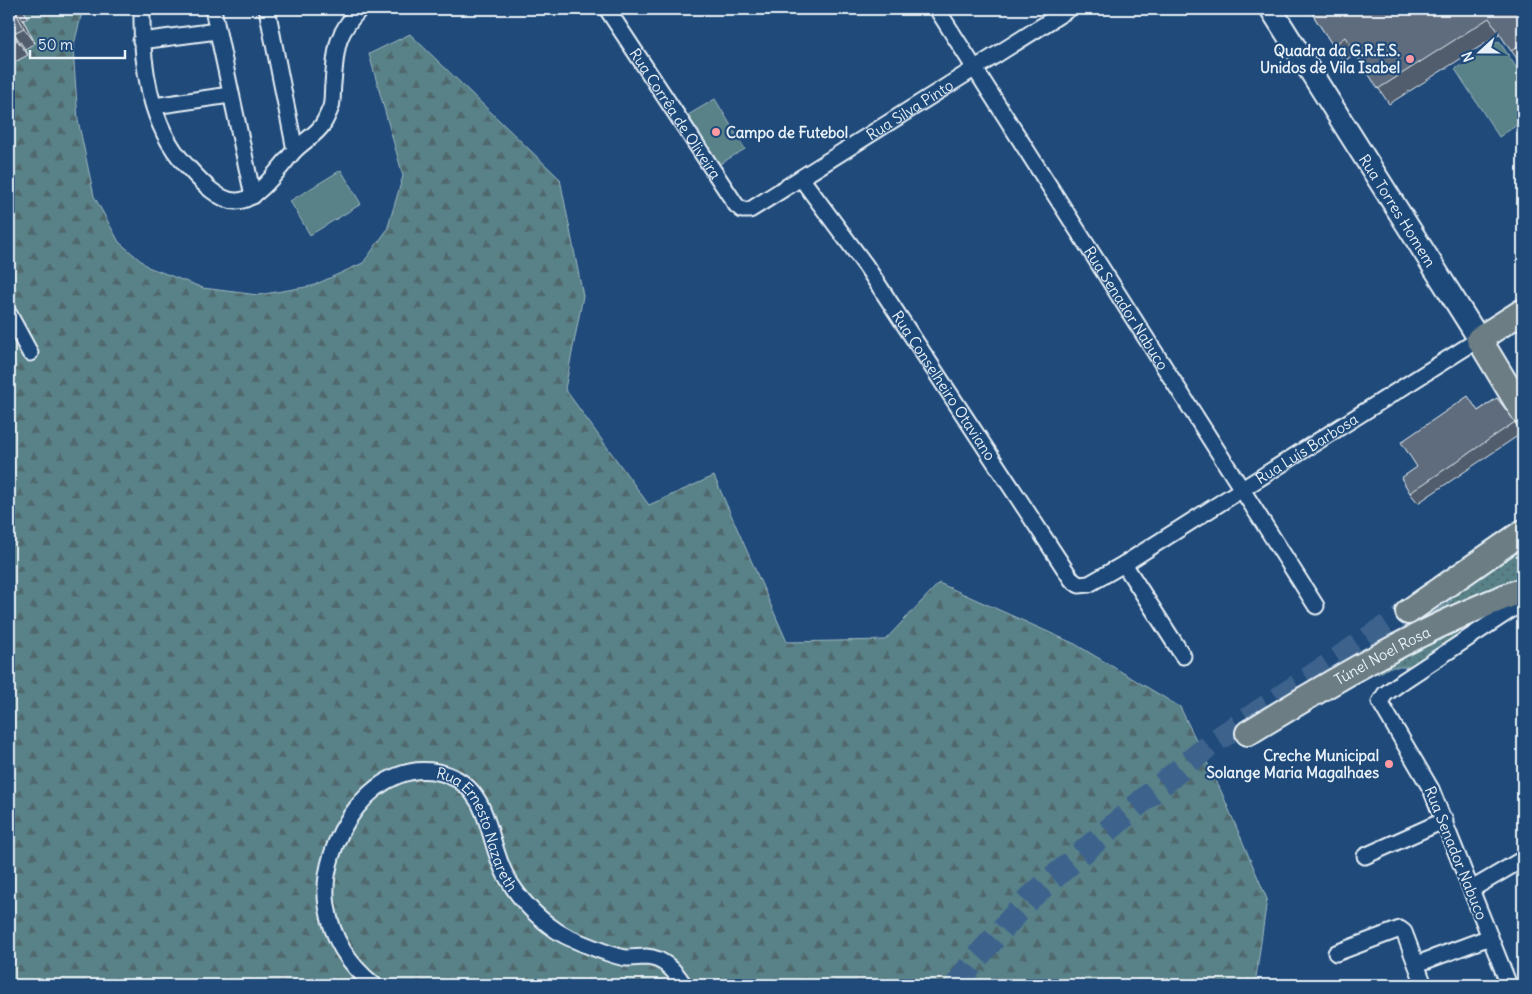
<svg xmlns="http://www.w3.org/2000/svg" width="1532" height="994" viewBox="0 0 1532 994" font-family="Delius,sans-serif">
	<defs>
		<pattern id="grass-dots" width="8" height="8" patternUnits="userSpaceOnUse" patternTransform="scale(1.25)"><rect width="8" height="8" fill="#588188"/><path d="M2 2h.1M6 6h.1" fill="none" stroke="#50676c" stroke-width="1.8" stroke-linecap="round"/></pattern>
		<pattern id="forest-firs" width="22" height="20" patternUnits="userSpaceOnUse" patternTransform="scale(1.25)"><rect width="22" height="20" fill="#588188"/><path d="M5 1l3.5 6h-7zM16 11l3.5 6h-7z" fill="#50676c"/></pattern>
	</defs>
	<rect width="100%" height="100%" fill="#1f4a7a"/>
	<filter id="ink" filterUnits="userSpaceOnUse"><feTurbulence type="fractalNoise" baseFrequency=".02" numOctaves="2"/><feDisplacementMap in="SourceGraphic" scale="10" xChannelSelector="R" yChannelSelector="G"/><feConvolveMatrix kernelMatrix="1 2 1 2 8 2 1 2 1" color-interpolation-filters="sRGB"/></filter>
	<g filter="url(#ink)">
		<g fill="url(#grass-dots)" stroke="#a0b9c0">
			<polygon points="1508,549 1523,561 1523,580 1415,625 1452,600 1447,597 1416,621 1414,615"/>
			<polygon points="1508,603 1409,667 1390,667 1378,674 1375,668"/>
		</g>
		<polygon fill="url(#forest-firs)" stroke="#a0b9c0" points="9,9 83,9 73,48 78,120 94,196 119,242 148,267 203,288 258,295 312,286 363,263 387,230 403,176 369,54 410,34 560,179 583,296 565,389 649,505 714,476 787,642 885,640 939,583 1075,644 1180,707 1221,791 1267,899 1255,985 9,985"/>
		<g fill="#588188" stroke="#a0b9c0">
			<polygon points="1499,41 1523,78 1523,121 1499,137 1455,69"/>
			<polygon points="715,99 745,149 718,165 688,115"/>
			<polygon points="341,170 361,204 310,235 290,201"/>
		</g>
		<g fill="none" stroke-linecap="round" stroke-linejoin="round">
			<polyline stroke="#3d638d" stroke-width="24" stroke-dasharray="24 12" stroke-linecap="butt" points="957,985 973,962 1030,898 1142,801 1212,743 1408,612"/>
			<defs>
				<g id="street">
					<path d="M142,9C141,61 149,126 186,165C198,178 218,202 237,201C258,201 282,164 295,150C304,141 317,134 323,124C326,119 329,112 331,107C333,100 332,91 333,84C336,49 335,35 360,9"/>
					<polyline points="213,9 253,196"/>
					<polyline points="267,9 295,150"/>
					<path id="s1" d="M607,9L736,205L742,210H750L1069,9"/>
					<path id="s2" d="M937,9L1316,606"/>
					<polyline points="141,41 217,31"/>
					<polyline points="154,106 230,95"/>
					<path id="s3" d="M801,178L866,266L1072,580L1079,585L1089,584L1124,564L1479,339"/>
					<polyline points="9,314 30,353"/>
					<polyline points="1124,564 1183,656"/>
					<polyline points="1365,856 1445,820"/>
					<polyline points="1472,889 1523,859"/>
					<polyline points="1336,953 1400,929 1404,932 1424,985"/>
					<polyline points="1417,964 1490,937"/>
					<path id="s4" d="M374,985C349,965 332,938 327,906C317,844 376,749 448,775C491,791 487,841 506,876C519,899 535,916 557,931C567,938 614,957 627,958C633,958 640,957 646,957C664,958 675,971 684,985"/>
					<polyline points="1509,985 1431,789 1380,702 1385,694 1403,681 1523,602"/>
				</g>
				<g id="secondary">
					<path id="s5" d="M1271,9L1479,339"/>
				</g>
				<g id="primary">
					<polyline points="1523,311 1479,339 1523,412"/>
					<polyline points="1408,612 1523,532"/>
					<path id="s6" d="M1248,733C1336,679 1426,625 1523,590"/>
				</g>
			</defs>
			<use href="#street" stroke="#e8f1f8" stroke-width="19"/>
			<use href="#secondary" stroke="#e8f1f8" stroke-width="25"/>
			<use href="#primary" stroke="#e8f1f8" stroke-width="28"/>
			<use href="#street" stroke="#1f4a7a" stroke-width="15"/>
			<use href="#secondary" stroke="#1f4a7a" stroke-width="21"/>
			<use href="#primary" stroke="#6c7e84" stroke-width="24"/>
		</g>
		<g fill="#515d6c" stroke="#e8f1f8">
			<polygon points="9,9 23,9 28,18 23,20 35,43 25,49 28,55 9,65"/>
			<polygon points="1309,9 1523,9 1523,65 1522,66 1500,34 1389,104 1355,53 1344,62"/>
			<polygon points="1497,398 1522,433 1418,503 1410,493 1478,411"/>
		</g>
		<g fill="#424c58" stroke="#e8f1f8">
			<polygon points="14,9 23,20 35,43 24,28"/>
			<polygon points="14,33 25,49 28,55 17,40"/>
		</g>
		<g fill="#5e6c7d" stroke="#e8f1f8">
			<polygon points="9,9 14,9 24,28 14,33 17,40 9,44"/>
			<polygon points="1309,9 1523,9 1523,44 1511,51 1489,18 1378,89 1345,37 1333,46"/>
			<polygon points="1468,396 1478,411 1497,398 1515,422 1410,493 1401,478 1417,467 1401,442"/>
		</g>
	</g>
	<g fill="#ff9aa2" stroke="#1f4a7a" stroke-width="2">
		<circle cx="1410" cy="59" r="5"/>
		<circle cx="716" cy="132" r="5"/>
		<circle cx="1389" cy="764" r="5"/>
	</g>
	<g text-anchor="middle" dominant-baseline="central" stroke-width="4.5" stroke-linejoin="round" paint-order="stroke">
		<g font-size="15" font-weight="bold" fill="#e8f1f8" stroke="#1f4a7a" text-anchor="end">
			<text x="1400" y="50">Quadra da G.R.E.S.<tspan x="1400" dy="17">Unidos de Vila Isabel</tspan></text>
			<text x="726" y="132" text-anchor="start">Campo de Futebol</text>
			<text x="1379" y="755">Creche Municipal<tspan x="1379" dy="17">Solange Maria Magalhaes</tspan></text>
		</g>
		<g font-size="15" fill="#e8f1f8" stroke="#1f4a7a">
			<text stroke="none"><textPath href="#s1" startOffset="439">Rua Silva Pinto</textPath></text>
			<text stroke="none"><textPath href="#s1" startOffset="125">Rua Corrêa de Oliveira</textPath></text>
			<text stroke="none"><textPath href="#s5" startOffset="238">Rua Torres Homem</textPath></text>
			<text stroke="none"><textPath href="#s2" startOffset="354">Rua Senador Nabuco</textPath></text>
			<text stroke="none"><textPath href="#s3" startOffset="252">Rua Conselheiro Otaviano</textPath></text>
			<text stroke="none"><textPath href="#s3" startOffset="760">Rua Luís Barbosa</textPath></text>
			<text stroke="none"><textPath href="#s6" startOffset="155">Túnel Noel Rosa</textPath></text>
			<text stroke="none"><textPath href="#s4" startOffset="366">Rua Ernesto Nazareth</textPath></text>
			<text transform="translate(1456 853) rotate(68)">Rua Senador Nabuco</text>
		</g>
	</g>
	<rect width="1532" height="994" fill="none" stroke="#1f4a7a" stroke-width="30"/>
	<rect x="15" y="15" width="1502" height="964" fill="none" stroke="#e8f1f8" stroke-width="2" filter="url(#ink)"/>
	<g transform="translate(1480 52) rotate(249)" stroke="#1f4a7a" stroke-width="4" paint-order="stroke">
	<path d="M0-4L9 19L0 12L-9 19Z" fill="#e8f1f8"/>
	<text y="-8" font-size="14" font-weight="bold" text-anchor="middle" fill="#e8f1f8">N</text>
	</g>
	<path d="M30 50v8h95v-8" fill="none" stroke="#e8f1f8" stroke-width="2.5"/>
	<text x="38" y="50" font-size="15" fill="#e8f1f8" stroke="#1f4a7a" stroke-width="4" paint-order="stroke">50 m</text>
</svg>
